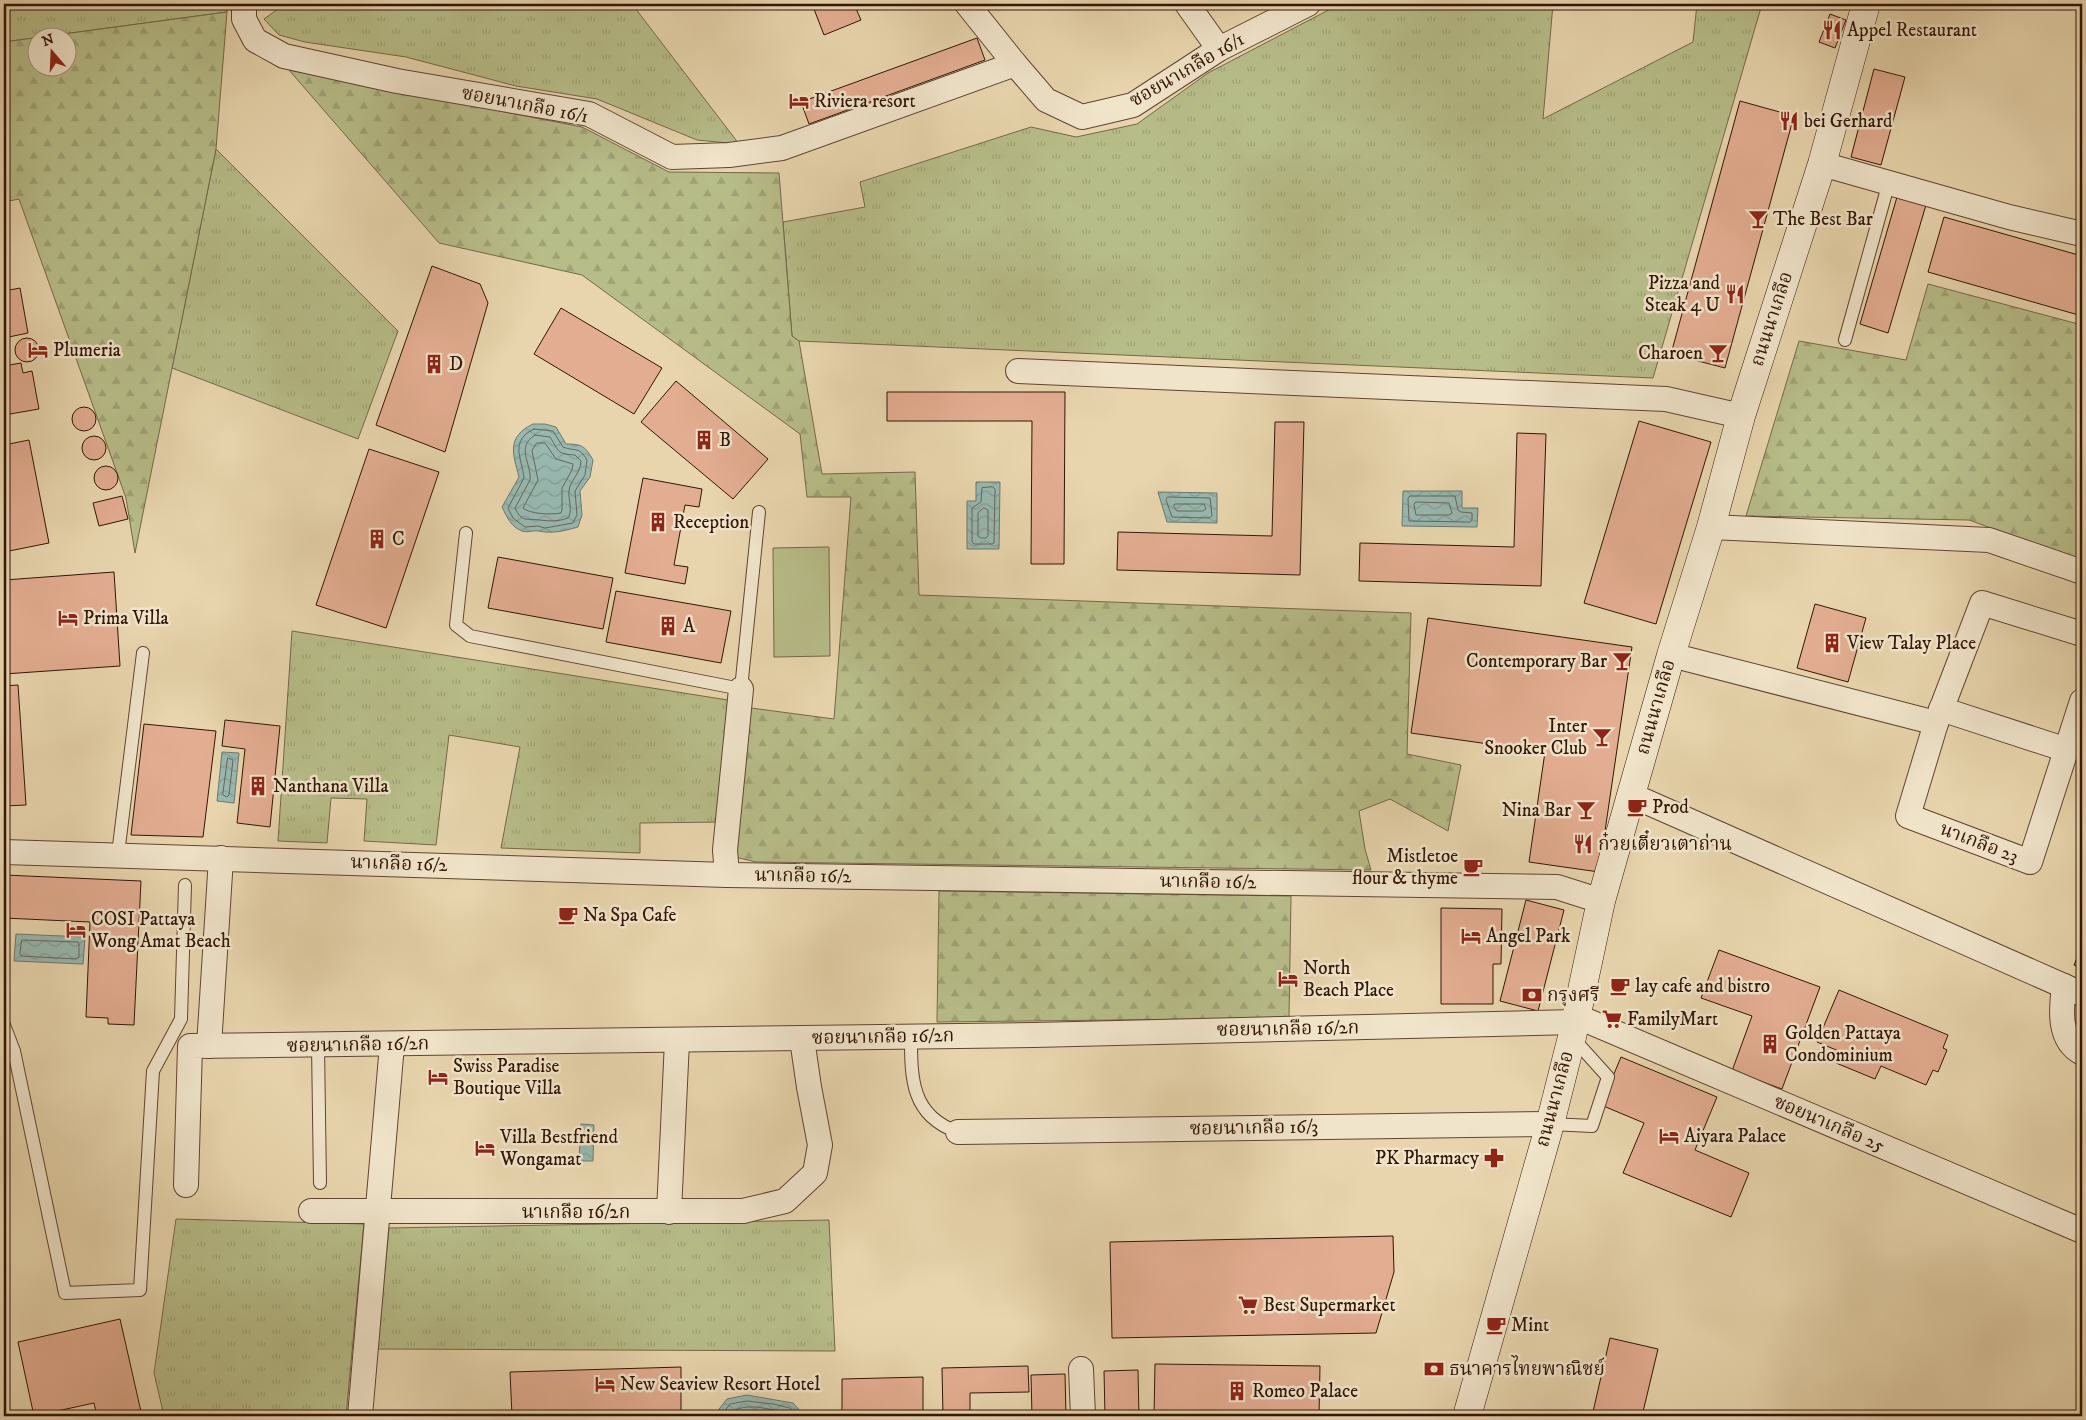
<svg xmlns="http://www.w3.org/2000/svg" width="2086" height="1420" viewBox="0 0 2086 1420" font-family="'IM FELL DW Pica','Noto Serif Thai',serif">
	<defs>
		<pattern id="grass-tufts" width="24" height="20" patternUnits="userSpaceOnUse" patternTransform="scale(1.25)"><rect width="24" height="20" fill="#b7bd89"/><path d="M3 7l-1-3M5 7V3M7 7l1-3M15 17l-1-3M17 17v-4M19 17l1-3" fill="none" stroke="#9ea275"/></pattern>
		<pattern id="forest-firs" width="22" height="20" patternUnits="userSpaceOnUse" patternTransform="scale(1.25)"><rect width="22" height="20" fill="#b7bd89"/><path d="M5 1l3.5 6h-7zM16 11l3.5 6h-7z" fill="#9ea275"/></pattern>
		<pattern id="water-waves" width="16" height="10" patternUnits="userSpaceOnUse" patternTransform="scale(1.25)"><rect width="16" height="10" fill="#98b8b0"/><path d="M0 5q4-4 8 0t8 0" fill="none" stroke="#839d96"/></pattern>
	</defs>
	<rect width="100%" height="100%" fill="#e8d5ad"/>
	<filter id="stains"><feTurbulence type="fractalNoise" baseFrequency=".004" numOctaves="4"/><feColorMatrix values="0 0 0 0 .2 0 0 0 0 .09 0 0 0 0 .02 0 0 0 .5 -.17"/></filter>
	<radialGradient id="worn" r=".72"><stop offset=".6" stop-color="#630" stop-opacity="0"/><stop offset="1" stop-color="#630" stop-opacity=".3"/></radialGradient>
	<g fill="url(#grass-tufts)" stroke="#746948">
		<polygon points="4,4 226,4 227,12 4,42"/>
		<polygon points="285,4 632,4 739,144 697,140 597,99 516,86 406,57 305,42 279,35 264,19"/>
		<polygon points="1340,4 1553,4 1543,119 1693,42 1697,4 1762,4 1653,378 799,341 792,336 783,222 865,207 860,182 1031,127 1076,137 1137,124 1208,73"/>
		<polygon points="216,149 398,331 358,439 172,368"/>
		<polygon points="292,631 734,701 722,822 640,823 640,853 501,848 520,747 449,735 436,845 364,841 367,799 331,798 327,843 278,841"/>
		<polygon points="176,1219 364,1224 346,1416 164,1416 154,1373"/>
		<polygon points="829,1220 835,1351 377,1349 389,1228"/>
	</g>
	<g fill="url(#forest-firs)" stroke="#746948" fill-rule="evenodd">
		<path d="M227,12L216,149L135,553L126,498L19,199L4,202V42ZM38,38H68V68H38Z"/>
		<polygon points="289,70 582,127 669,172 779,173 792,336 799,341 822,474 915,472 919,595 1411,613 1407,754 1461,765 1448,831 1390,799 1359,811 1365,849 1371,870 756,862 735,857 751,708 834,719 851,497 807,497 800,434 582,275 439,243"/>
		<polygon points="1928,284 2082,325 2082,561 1969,520 1746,516 1799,341 1906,360"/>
		<polygon points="939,891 1291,896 1289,1018 937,1022"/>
	</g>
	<polygon fill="#b7bd89" stroke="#746948" points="829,547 830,656 774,657 773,548"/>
	<g fill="url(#water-waves)" stroke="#6f776c">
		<path d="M533,424H545L556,427L566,444C582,444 585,446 593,460L590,477L580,491L582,515L578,527C564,531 552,534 539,531C534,530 527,533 522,531C511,527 507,517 502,507L519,477C513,454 506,437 533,424Z"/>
		<polygon points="976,482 1000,482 999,549 967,549 967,501 976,501"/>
		<polygon points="1403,491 1462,491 1462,508 1478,508 1477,527 1402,526"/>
		<polygon points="1158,492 1217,493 1217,523 1167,522"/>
		<polygon points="222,752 239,753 234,803 217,801"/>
		<polygon points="16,934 85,937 83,964 14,961"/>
		<polygon points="581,1124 594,1125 593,1161 579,1161"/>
		<polygon points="747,1395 793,1403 803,1414 802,1416 716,1416 716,1413 727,1399"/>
	</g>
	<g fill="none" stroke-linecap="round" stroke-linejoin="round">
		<g stroke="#65665b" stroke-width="1">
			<path d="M534,429L553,431L563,447C576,452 579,446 587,460L585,475L575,491L577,515L573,523L545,528L538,526L525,527L513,518L508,508L524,478C522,458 509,441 534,429Z"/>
			<path d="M535,435L550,437C559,451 556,454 575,455L581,461C580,475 570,480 569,491C568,499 573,511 568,518C557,522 550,521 539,520C527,518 522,523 515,508L530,480C532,464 515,447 535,435Z"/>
			<path d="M537,443H545L556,459L573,464L572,470L562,488V510L561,513C551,515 530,514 523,508L538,480L532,451Z"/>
			<polygon points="993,487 995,489 994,543 992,544 974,544 972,542 972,508 981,502 982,488"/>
			<polygon points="1410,496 1455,496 1458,510 1461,512 1472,513 1472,520 1470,522 1409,521 1408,499"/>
			<polygon points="1168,497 1210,498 1212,516 1209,518 1172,517 1166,500"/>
			<polygon points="1416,502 1449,503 1452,513 1449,515 1416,515 1414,505"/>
			<polygon points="1175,504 1204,504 1206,509 1203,511 1177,511 1174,507"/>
			<polygon points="984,508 988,510 988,536 986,538 981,538 978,536 978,513"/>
			<polygon points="228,758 233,760 229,795 227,797 223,795"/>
			<polygon points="22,940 78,942 79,944 79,957 76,959 21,956 20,954"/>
			<polyline points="721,1416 730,1404 747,1401 773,1404 790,1408 798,1416"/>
			<path d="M728,1416C741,1400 768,1409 786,1413L790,1416"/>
		</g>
	</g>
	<g fill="#e3ad91" stroke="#321506">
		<polygon points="812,4 854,4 861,20 824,35"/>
		<polygon points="1830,14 1846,20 1835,48 1819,42"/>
		<polygon points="977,38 985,60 809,124 801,102"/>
		<polygon points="1874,69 1905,77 1881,165 1851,157"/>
		<polygon points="1740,101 1794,116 1725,368 1671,354"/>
		<polygon points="1897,197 1926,205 1888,333 1860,324"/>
		<polygon points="1944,217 2082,256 2082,316 1928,272"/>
		<polygon points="432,266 480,284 488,303 445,452 376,425"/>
		<polygon points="20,288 28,333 4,338 4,291"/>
		<polygon points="561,308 662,368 634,414 534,354"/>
		<circle cx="27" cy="350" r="12"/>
		<polygon points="21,363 23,373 32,371 39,409 4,415 4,366"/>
		<polygon points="676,381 768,459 733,499 641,422"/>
		<polygon points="887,392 1065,392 1064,564 1031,564 1032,421 887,421"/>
		<circle cx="84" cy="419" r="12"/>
		<polygon points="1639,421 1711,442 1656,624 1584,603"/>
		<polygon points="1275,422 1304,422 1300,575 1117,570 1118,532 1272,536"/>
		<polygon points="1517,433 1546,434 1541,586 1359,581 1360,543 1514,547"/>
		<circle cx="94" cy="448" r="12"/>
		<polygon points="29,440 49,543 4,552 4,445"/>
		<polygon points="369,449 439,472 386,628 316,605"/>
		<circle cx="106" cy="478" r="12"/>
		<polygon points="643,478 702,489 699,507 685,505 674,565 688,567 685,584 625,573"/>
		<polygon points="122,496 128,519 99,526 93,503"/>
		<polygon points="498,557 613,578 603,629 488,608"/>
		<polygon points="114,572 120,666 4,674 4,580"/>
		<polygon points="616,591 731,611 721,663 606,642"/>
		<polygon points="1815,604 1866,618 1848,682 1797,668"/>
		<polygon points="1428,618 1632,647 1599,872 1529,862 1545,752 1411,733"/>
		<polygon points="18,685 26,805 4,806 4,686"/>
		<polygon points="225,720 280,726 270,827 237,823 245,749 222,746"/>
		<polygon points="144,724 216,731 203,837 131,835"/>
		<polygon points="4,875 141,881 134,1025 108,1024 108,1018 86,1017 90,922 4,918"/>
		<polygon points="1526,900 1564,910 1538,1011 1500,1001"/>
		<polygon points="1441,908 1502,909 1501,964 1493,964 1493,1004 1441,1004"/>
		<polygon points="2082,946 2082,969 2074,965"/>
		<polygon points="1719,950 1820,987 1782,1089 1732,1071 1752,1016 1701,998"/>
		<polygon points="1839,990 1948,1035 1943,1048 1947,1050 1938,1072 1933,1070 1926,1085 1881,1066 1875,1079 1836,1063 1841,1052 1817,1042"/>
		<polygon points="1621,1057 1717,1097 1695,1150 1749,1173 1731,1217 1623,1173 1644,1123 1601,1105"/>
		<polygon points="1393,1236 1394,1272 1376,1333 1112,1338 1110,1242"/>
		<polygon points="120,1319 142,1416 97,1416 94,1403 34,1416 18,1342"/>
		<polygon points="1610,1338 1658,1349 1642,1416 1592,1416"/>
		<polygon points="1155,1364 1320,1366 1319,1416 1154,1416"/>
		<polygon points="1028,1366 1029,1392 970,1393 970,1416 943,1416 942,1368"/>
		<polygon points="681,1367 681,1416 512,1416 510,1372"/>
		<polygon points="1138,1370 1139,1416 1105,1416 1104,1371"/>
		<polygon points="1065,1374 1066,1416 1032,1416 1031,1375"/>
		<polygon points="923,1377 923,1416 842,1416 842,1379"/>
	</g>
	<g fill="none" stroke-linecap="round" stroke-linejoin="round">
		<defs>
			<g id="lane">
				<polyline points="1845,340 1889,182"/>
				<polyline points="466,533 456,625 470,636 741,689 759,512"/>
				<polyline points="118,854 143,653"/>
				<polyline points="4,1025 14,1051 65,1293 140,1290 153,1071 181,1019 185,885"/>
				<path d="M911,1037C911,1078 911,1116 958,1132"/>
				<polyline points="318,1045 320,1183"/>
				<polyline points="1550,1124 1592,1126 1608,1077 1572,1037"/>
			</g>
			<g id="street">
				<polyline points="244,4 244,19 255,40 284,56 397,81 589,114 672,157 729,155 782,148 1015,64 1046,100 1082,117 1133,105 1219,49 1308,4"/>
				<polyline points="967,4 1015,64"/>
				<polyline points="1187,4 1219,49"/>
				<polyline points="1822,164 2009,217 2082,234"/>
				<polyline points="1018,371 1666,399 1741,416"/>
				<polyline points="1711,527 1989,540 2082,572"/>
				<polyline points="2082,634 1982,603 1936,723 1908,816 2030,862 2082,701"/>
				<polyline points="1671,655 1936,723"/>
				<polyline points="1941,709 2067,750"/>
				<polyline points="1631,795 2082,994"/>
				<polyline points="4,852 727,875 1557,887 1601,901"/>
				<polyline points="727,875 725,850 741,689"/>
				<path d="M2064,986C2061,1010 2058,1040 2082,1053"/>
				<polyline points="1576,1016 2082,1231"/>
				<polyline points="209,1046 221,858"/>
				<polyline points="958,1132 1550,1124"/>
				<polyline points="186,1185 190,1046 1034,1035 1575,1022"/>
				<polyline points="311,1211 743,1211 785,1201 815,1173 820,1145 809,1087 802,1039"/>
				<polyline points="669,1212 677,1041"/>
				<polyline points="1081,1369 1083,1416"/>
				<polyline points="360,1416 392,1045"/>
			</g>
			<polyline id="secondary" points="1467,1416 1550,1124 1572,1037 1601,901 1631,795 1671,655 1711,527 1741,416 1822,164 1866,4"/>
		</defs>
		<use href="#lane" stroke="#604530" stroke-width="14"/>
		<use href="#street" stroke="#604530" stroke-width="26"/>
		<use href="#secondary" stroke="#321506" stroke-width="29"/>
		<use href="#lane" stroke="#f0e4ca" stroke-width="12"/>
		<use href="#street" stroke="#f0e4ca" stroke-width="24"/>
		<use href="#secondary" stroke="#f0e4ca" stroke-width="28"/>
	</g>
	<defs>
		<symbol id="restaurant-bare" viewBox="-9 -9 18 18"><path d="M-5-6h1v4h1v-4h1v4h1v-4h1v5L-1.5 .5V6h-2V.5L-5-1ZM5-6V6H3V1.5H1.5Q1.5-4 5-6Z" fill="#8f2418" stroke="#f0e4ca" stroke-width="2.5" paint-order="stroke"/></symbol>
		<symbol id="hotel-bare" viewBox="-9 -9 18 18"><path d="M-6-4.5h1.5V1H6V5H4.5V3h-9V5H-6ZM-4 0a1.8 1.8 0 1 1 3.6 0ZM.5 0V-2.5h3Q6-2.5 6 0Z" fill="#8f2418" stroke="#f0e4ca" stroke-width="2.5" paint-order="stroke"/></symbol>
		<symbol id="bar-bare" viewBox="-9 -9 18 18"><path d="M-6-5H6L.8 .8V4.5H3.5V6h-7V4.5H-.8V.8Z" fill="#8f2418" stroke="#f0e4ca" stroke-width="2.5" paint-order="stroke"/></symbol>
		<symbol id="building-bare" viewBox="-9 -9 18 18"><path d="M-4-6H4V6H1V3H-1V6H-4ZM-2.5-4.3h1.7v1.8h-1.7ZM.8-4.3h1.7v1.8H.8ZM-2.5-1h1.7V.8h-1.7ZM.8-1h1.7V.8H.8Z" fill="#8f2418" stroke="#f0e4ca" stroke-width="2.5" paint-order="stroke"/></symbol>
		<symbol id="cafe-bare" viewBox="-9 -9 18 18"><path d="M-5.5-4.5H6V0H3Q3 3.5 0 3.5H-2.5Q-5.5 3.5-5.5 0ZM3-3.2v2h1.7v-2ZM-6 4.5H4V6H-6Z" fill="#8f2418" stroke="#f0e4ca" stroke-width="2.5" paint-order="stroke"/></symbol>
		<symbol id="bank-bare" viewBox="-9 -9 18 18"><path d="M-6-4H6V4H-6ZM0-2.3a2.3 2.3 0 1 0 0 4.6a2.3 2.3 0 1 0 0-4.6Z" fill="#8f2418" stroke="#f0e4ca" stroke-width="2.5" paint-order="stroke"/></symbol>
		<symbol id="supermarket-bare" viewBox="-9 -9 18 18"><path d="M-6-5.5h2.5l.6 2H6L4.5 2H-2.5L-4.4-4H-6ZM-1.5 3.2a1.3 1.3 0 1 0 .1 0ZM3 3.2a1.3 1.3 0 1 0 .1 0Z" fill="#8f2418" stroke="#f0e4ca" stroke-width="2.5" paint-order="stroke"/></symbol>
		<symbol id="pharmacy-bare" viewBox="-9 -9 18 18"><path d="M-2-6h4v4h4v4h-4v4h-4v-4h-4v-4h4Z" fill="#8f2418" stroke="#f0e4ca" stroke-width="2.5" paint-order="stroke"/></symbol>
	</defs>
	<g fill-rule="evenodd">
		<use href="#restaurant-bare" x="1818" y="16" width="28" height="28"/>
		<use href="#hotel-bare" x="785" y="87" width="28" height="28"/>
		<use href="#restaurant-bare" x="1775" y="107" width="28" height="28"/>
		<use href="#bar-bare" x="1744" y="205" width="28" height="28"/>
		<use href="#restaurant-bare" x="1721" y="280" width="28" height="28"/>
		<use href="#hotel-bare" x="24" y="336" width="28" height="28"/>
		<use href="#bar-bare" x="1704" y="339" width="28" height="28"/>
		<use href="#building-bare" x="420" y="350" width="28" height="28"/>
		<use href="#building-bare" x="690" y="426" width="28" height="28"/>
		<use href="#building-bare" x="644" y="508" width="28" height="28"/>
		<use href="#building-bare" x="363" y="525" width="28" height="28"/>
		<use href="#hotel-bare" x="54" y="604" width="28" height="28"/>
		<use href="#building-bare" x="654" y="612" width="28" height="28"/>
		<use href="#building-bare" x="1818" y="629" width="28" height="28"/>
		<use href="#bar-bare" x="1608" y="647" width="28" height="28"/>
		<use href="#bar-bare" x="1588" y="723" width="28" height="28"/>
		<use href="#building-bare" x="244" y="772" width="28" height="28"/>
		<use href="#cafe-bare" x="1623" y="793" width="28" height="28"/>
		<use href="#bar-bare" x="1572" y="796" width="28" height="28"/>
		<use href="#restaurant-bare" x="1569" y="830" width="28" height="28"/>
		<use href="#cafe-bare" x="1459" y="853" width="28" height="28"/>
		<use href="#cafe-bare" x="554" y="901" width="28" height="28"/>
		<use href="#hotel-bare" x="62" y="916" width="28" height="28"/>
		<use href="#hotel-bare" x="1457" y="922" width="28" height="28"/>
		<use href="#hotel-bare" x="1274" y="965" width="28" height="28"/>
		<use href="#cafe-bare" x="1606" y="972" width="28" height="28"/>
		<use href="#bank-bare" x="1518" y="981" width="28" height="28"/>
		<use href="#supermarket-bare" x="1598" y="1005" width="28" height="28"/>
		<use href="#building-bare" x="1756" y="1030" width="28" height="28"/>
		<use href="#hotel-bare" x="424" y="1063" width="28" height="28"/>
		<use href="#hotel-bare" x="1655" y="1122" width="28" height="28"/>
		<use href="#hotel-bare" x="471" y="1134" width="28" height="28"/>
		<use href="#pharmacy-bare" x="1480" y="1144" width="28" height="28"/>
		<use href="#supermarket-bare" x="1234" y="1291" width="28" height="28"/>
		<use href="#cafe-bare" x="1482" y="1311" width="28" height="28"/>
		<use href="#bank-bare" x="1420" y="1355" width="28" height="28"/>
		<use href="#hotel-bare" x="591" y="1370" width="28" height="28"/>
		<use href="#building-bare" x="1223" y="1377" width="28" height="28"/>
	</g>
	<g text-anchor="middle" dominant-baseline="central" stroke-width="5" stroke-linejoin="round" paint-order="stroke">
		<g font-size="19" fill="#321506" stroke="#f0e4ca" text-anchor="start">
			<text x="1847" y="30">Appel Restaurant</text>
			<text x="814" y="101">Riviera resort</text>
			<text x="1804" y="121">bei Gerhard</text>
			<text x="1773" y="219">The Best Bar</text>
			<text x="1720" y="283" text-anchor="end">Pizza and<tspan x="1720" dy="22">Steak 4 U</tspan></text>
			<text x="53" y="350">Plumeria</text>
			<text x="1703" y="353" text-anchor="end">Charoen</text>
			<text x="449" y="364">D</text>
			<text x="719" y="440">B</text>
			<text x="673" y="522">Reception</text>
			<text x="392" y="539">C</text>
			<text x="83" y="618">Prima Villa</text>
			<text x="683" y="626">A</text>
			<text x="1847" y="643">View Talay Place</text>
			<text x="1607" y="661" text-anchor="end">Contemporary Bar</text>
			<text x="1587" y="726" text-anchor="end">Inter<tspan x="1587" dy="22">Snooker Club</tspan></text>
			<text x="273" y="786">Nanthana Villa</text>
			<text x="1652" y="807">Prod</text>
			<text x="1571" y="810" text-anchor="end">Nina Bar</text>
			<text x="1598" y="844">ก๋วยเตี๋ยวเตาถ่าน</text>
			<text x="1458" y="856" text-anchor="end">Mistletoe<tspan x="1458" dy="22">flour &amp; thyme</tspan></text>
			<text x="583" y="915">Na Spa Cafe</text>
			<text x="91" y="919">COSI Pattaya<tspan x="91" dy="22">Wong Amat Beach</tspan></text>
			<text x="1486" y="936">Angel Park</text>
			<text x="1303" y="968">North<tspan x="1303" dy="22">Beach Place</tspan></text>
			<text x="1635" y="986">lay cafe and bistro</text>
			<text x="1547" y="995">กรุงศรี</text>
			<text x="1627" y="1019">FamilyMart</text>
			<text x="1785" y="1033">Golden Pattaya<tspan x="1785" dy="22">Condominium</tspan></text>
			<text x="453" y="1066">Swiss Paradise<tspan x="453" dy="22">Boutique Villa</tspan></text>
			<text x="1684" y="1136">Aiyara Palace</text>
			<text x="500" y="1137">Villa Bestfriend<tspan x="500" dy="22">Wongamat</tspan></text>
			<text x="1479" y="1158" text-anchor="end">PK Pharmacy</text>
			<text x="1263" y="1305">Best Supermarket</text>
			<text x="1511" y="1325">Mint</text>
			<text x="1449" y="1369">ธนาคารไทยพาณิชย์</text>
			<text x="620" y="1384">New Seaview Resort Hotel</text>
			<text x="1252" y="1391">Romeo Palace</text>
		</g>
		<g font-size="19" fill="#321506" stroke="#f0e4ca">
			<text transform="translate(1187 70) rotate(-30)">ซอยนาเกลือ 16/1</text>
			<text transform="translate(525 105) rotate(11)">ซอยนาเกลือ 16/1</text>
			<text transform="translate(1772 319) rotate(-72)">ถนนนาเกลือ</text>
			<text transform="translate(1656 707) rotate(-74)">ถนนนาเกลือ</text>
			<text transform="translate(1979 843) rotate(21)">นาเกลือ 23</text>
			<text transform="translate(399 864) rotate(2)">นาเกลือ 16/2</text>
			<text transform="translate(803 876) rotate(1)">นาเกลือ 16/2</text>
			<text transform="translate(1208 882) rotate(1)">นาเกลือ 16/2</text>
			<text transform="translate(1288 1029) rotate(-1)">ซอยนาเกลือ 16/2ก</text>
			<text transform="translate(883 1037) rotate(-1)">ซอยนาเกลือ 16/2ก</text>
			<text transform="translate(358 1045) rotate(-1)">ซอยนาเกลือ 16/2ก</text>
			<text transform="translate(1555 1099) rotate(-75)">ถนนนาเกลือ</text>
			<text transform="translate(1829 1124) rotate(23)">ซอยนาเกลือ 25</text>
			<text transform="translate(1254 1128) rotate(-1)">ซอยนาเกลือ 16/3</text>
			<text x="576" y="1212">นาเกลือ 16/2ก</text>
		</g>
	</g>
	<rect width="2086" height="1420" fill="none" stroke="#e8d5ad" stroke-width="20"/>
	<rect x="5" y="5" width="2076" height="1410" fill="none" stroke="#321506" stroke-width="2.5"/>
	<rect x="10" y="10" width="2066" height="1400" fill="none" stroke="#321506"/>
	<g transform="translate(52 52) rotate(341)"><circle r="24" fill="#f0e4ca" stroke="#a4917c"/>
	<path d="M0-4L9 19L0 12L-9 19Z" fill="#8f2418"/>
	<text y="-8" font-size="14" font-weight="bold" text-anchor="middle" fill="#321506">N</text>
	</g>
	<rect width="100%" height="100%" filter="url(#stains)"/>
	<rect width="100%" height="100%" fill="url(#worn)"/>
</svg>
